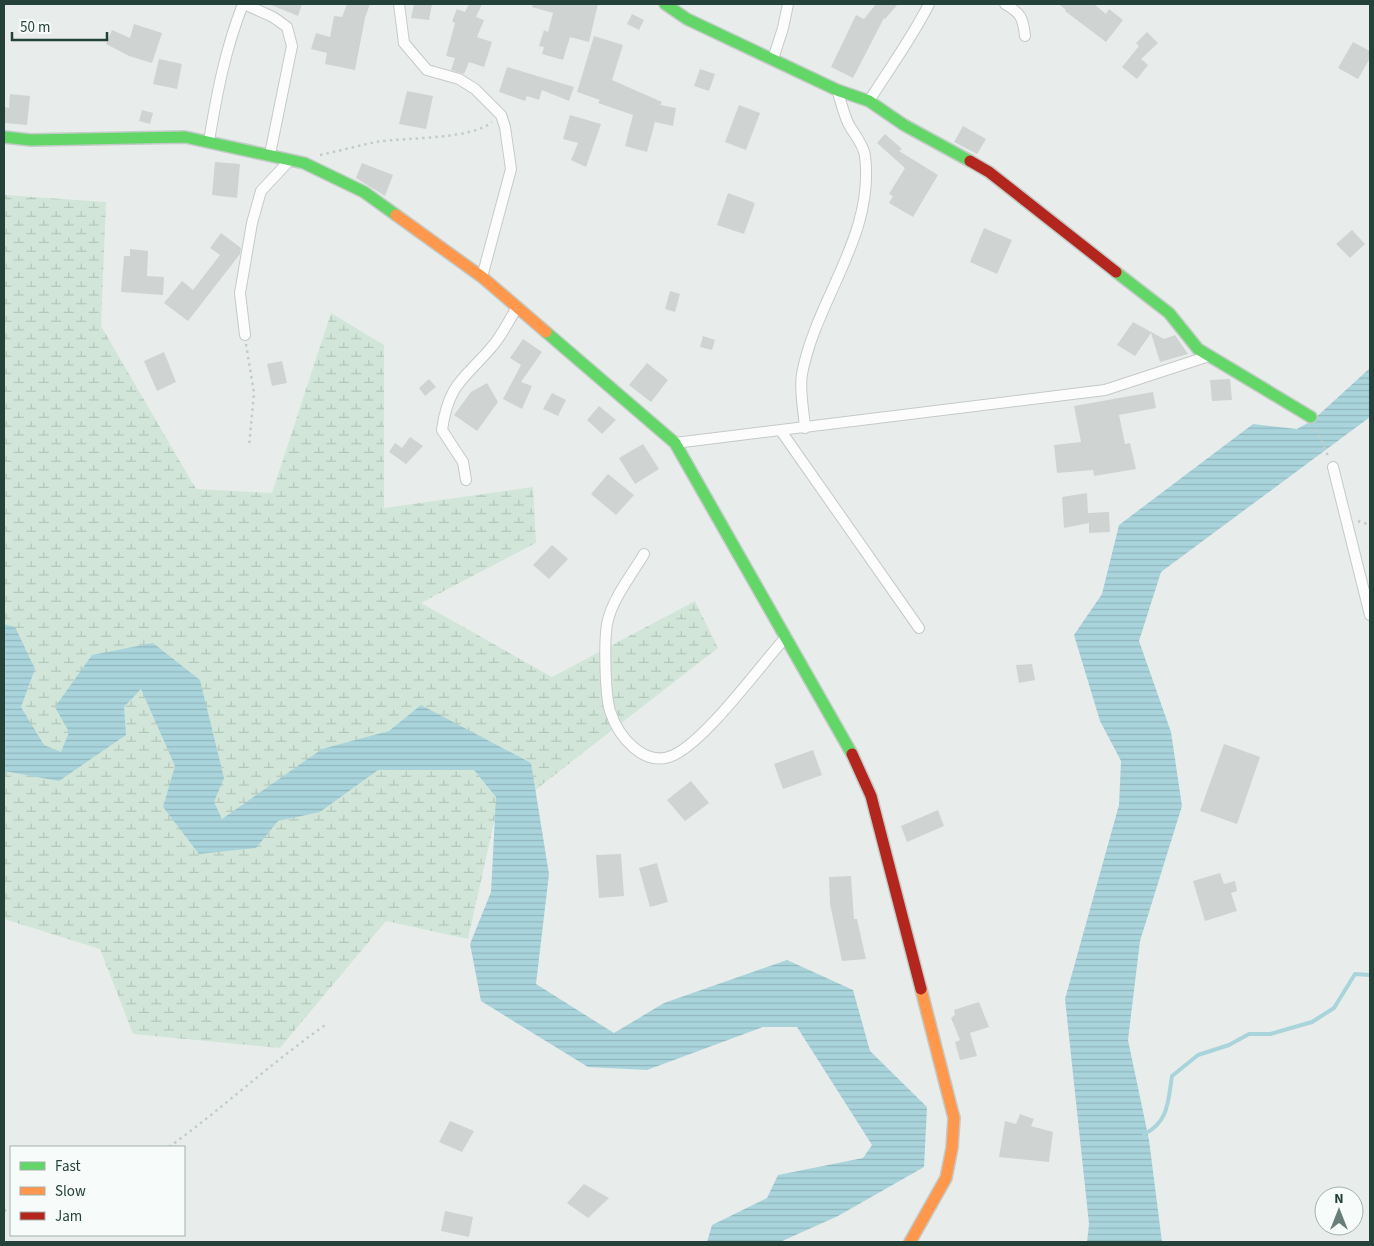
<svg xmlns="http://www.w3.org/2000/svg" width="1374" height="1246" viewBox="0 0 1374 1246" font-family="'Source Sans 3',sans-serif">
	<defs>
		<pattern id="wetland-marsh" width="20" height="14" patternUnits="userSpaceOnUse" patternTransform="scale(1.25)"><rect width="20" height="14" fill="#d1e6d8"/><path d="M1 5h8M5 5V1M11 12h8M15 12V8" fill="none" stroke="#b3c6ba"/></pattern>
		<pattern id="water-rules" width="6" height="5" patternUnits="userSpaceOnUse" patternTransform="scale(1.25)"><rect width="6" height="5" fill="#a9d4db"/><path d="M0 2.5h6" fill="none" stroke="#91b7bd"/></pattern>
	</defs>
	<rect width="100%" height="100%" fill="#e8edeb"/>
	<polygon fill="url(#wetland-marsh)" points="4,195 106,202 101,326 196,489 272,493 331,313 384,345 384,508 533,487 536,543 421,603 552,677 695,601 718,648 494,822 468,939 386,921 280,1048 133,1034 100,949 4,919"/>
	<g fill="url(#water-rules)">
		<polygon points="1370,368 1370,417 1161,572 1139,641 1171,732 1182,806 1140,941 1128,1040 1149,1140 1162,1242 1087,1242 1089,1224 1065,999 1119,805 1121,761 1100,721 1074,635 1102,594 1119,525 1253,424 1297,429 1313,420"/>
		<polygon points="4,624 15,627 35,669 21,707 44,745 61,752 69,732 55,707 92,655 153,643 200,680 224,778 214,802 222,819 322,749 389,731 421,705 531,763 549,874 536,984 614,1033 664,1003 787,960 853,990 870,1051 927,1107 924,1167 838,1216 780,1242 707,1242 712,1225 767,1198 778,1175 863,1158 872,1145 797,1027 763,1027 647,1070 588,1067 481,1001 470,944 491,892 496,797 474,770 378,770 320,812 278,821 256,848 199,854 163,807 175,766 141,689 124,707 126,735 59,781 4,771"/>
	</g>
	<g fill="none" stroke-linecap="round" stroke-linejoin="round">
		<path stroke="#a9d4db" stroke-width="4" d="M1144,1134C1169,1122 1168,1101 1172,1076L1198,1055L1229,1045L1249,1034H1270L1312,1022L1334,1008L1355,974L1370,975"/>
	</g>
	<g fill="#cfd4d2">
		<polygon points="269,4 302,4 298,16"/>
		<polygon points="347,4 370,4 365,18 355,70 325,64 327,53 311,49 316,33 330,37 334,16 342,17"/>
		<polygon points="414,4 432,4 429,20 411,18"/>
		<polygon points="469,4 482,4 476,17 484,20 477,37 492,42 484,67 469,62 464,74 451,70 455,58 446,56 455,23 452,21 457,9 465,12"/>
		<polygon points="533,4 598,4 589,42 570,37 563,60 542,54 544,47 539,46 544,30 548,32 553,13 532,7"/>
		<polygon points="876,4 898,4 885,19 884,18 853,78 831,67 856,15 864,19"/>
		<polygon points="1059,4 1094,4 1106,14 1109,9 1123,20 1106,42 1065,11 1066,10"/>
		<polygon points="632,14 644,20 639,30 627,24"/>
		<polygon points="134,24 162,33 152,63 129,56 106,44 112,30 130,38"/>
		<polygon points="1147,32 1158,43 1141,59 1148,65 1137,79 1122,67 1139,46 1136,43"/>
		<polygon points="594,36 623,45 612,80 662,102 660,105 676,108 673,126 655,122 647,152 625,146 633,115 604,105 598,103 600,100 577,92"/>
		<polygon points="1353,42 1370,51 1370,58 1358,79 1338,68"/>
		<polygon points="159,59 182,64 177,89 153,84"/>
		<polygon points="507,67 574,87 569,101 542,90 539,100 527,96 525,101 499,92"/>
		<polygon points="700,69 715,74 709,91 694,86"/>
		<polygon points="407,91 433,96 426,129 399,124"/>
		<polygon points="10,94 30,96 27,125 4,123 4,107 9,108"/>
		<polygon points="739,105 760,113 746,150 725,142"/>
		<polygon points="142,110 153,113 150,124 139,121"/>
		<polygon points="570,115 601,124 586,167 571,160 578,143 563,139"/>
		<polygon points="963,126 986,139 977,154 954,142"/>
		<polygon points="885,134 902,149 899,151 938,175 913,217 889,203 893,196 889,194 905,168 877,143"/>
		<polygon points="215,162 240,164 237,198 212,195"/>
		<polygon points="362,163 393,175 385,196 356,178"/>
		<polygon points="728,193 755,203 744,234 717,225"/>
		<polygon points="984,228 1012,240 997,274 970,262"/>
		<polygon points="1352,230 1365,244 1350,258 1336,244"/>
		<polygon points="221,233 241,248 240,254 188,321 164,303 182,281 193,290 220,255 210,248"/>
		<polygon points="130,249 148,251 147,276 164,277 163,295 121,292 124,256 130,256"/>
		<polygon points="670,291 680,294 675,312 665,309"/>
		<polygon points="1133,322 1164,339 1175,335 1188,354 1160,362 1151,333 1135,356 1117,345"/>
		<polygon points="703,336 715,340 712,350 700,347"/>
		<polygon points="523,339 542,352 521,382 532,386 522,409 503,399 521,365 510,358"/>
		<polygon points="164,352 176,382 157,391 144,361"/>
		<polygon points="282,361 287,383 272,386 267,364"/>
		<polygon points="647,363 668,380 651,402 629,385"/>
		<polygon points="429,379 436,387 425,396 419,388"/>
		<polygon points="1230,379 1232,400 1212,401 1210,380"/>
		<polygon points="487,383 498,402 477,431 454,415 471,392"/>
		<polygon points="1153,392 1156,408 1119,415 1125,444 1130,443 1136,469 1094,476 1093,470 1057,473 1054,445 1081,442 1074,406"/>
		<polygon points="552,393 566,400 558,416 543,409"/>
		<polygon points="599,406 616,420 602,434 587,420"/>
		<polygon points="410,437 423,446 406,464 389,452 395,443 402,448"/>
		<polygon points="643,444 659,469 635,484 619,458"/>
		<polygon points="608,474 634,495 616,515 591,494"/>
		<polygon points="1087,493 1088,513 1109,512 1110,532 1089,533 1089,523 1064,528 1062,497"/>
		<polygon points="552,545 568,559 549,579 533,565"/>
		<polygon points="1032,664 1035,680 1019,683 1016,665"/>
		<polygon points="1224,744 1260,757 1237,824 1200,811"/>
		<polygon points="813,750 822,775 783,789 774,764"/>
		<polygon points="691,781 709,803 685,821 667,800"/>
		<polygon points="938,810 944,826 907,842 901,826"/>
		<polygon points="621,854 624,896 599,898 596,855"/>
		<polygon points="657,863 668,902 650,907 639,868"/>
		<polygon points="1220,873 1224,884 1235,881 1237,891 1231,893 1237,911 1205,921 1193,881"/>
		<polygon points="851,876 854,919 857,919 866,959 842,961 830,904 829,877"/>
		<polygon points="979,1002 989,1027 970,1033 977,1056 960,1060 955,1042 960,1040 951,1018 955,1015 954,1010"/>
		<polygon points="1020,1114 1034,1119 1031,1126 1053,1132 1049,1162 999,1157 1005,1121 1016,1124"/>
		<polygon points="450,1121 474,1131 462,1152 439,1142"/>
		<polygon points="584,1184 609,1198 588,1218 567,1203"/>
		<polygon points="445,1211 473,1217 469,1237 441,1231"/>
	</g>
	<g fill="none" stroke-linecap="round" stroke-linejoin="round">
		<defs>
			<g id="street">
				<polyline points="244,4 273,17 287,27 292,46 270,154"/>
				<polyline points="399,4 404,43 427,70 459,79 475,89 501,115 505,127 511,169 482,277"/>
				<path d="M1005,4C1021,13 1023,18 1025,36"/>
				<polyline points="773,59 783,28 788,4"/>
				<path d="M869,101C889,69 912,38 929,4"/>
				<path d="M209,141C217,93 225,50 243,4"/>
				<polyline points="245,335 240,293 252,223 261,191 290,160"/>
				<path d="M805,428C804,411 799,390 802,374C816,299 875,236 865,156C864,145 853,133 848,123C843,112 841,101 837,90"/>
				<polyline points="781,431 919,628"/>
				<polyline points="675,443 1105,390 1209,356"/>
				<polyline points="1333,467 1370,615"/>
				<path d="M466,480L463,462L442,430C449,380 467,378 495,343C503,333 510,319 517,307"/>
				<path d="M644,554C631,576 612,599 607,624C604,642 605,694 610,711C618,736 644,769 674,755C707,739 759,667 786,637"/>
			</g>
			<g id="fast">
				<polyline points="665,4 687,19 837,90 869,101 904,125 970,161"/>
				<polyline points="4,137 31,140 185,137 304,163 364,192 396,215"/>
				<polyline points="1116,272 1169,313 1198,349 1311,417"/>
				<polyline points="546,332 675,443 852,754"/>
			</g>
			<g id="slow">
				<polyline points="396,215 482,277 546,332"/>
				<polyline points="910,1242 946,1178 952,1148 954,1118 921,989"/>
			</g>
			<g id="jam">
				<polyline points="970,161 989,172 1116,272"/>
				<polyline points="852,754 871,796 921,989"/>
			</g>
		</defs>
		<use href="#street" stroke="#c5cac8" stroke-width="12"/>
		<use href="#fast" stroke="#c3cbc8" stroke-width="14"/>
		<use href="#slow" stroke="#c3cbc8" stroke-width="14"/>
		<use href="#jam" stroke="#c3cbc8" stroke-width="14"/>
		<g stroke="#c3ccca" stroke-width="2.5" stroke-dasharray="2.5 4" stroke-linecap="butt">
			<path d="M320,155C339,151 357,146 376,142C407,137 470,140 492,122"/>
			<polyline points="246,344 254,393 249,447"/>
			<polyline points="1316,429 1329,458"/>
			<polyline points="1358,521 1367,524 1370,523"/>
			<path d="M169,1147C223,1108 272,1062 328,1023"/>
			<polyline points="4,1211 11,1208"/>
		</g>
		<use href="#street" stroke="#fcfcfc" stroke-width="10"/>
		<use href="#fast" stroke="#63d668" stroke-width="11"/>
		<use href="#slow" stroke="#ff974d" stroke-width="11"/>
		<use href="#jam" stroke="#b3261e" stroke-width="11"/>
	</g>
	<rect width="1374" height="1246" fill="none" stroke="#24423a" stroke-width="10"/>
	<rect x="10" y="1146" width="175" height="90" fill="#f7fbf9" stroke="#a3b1ad"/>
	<rect x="20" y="1162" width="25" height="8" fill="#63d668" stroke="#a3b1ad"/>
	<text x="55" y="1171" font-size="15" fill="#24423a">Fast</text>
	<rect x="20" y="1187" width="25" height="8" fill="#ff974d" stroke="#a3b1ad"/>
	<text x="55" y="1196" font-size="15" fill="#24423a">Slow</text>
	<rect x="20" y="1212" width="25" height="8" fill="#b3261e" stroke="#a3b1ad"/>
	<text x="55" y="1221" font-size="15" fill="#24423a">Jam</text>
	<g transform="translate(1339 1211)"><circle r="24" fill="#f7fbf9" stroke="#a3b1ad"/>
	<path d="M0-4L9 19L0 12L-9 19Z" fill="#697e78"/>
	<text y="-8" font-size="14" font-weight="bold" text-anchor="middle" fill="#24423a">N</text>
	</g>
	<path d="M12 32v8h95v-8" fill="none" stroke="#24423a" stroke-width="2.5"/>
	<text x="20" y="32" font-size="15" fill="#24423a" stroke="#f7fbf9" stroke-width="4" paint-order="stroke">50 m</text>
</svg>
